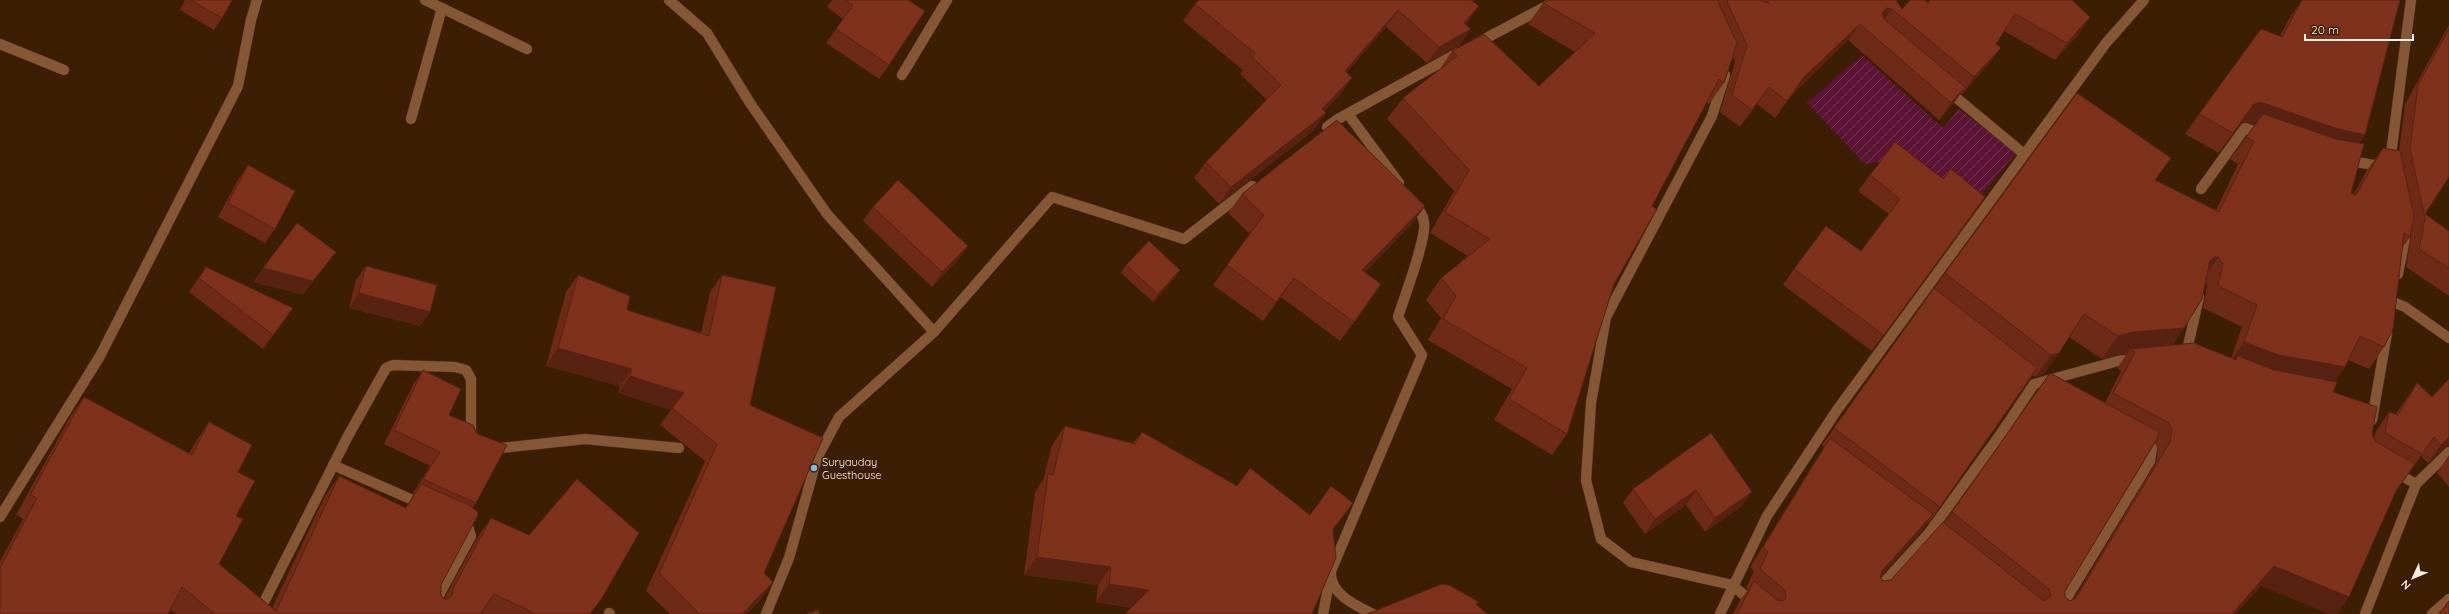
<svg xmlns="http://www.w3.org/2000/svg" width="2449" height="614" viewBox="0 0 2449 614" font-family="Quicksand,sans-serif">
	<defs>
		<pattern id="garden-furrows" width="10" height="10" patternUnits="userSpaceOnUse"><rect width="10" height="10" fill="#5c1435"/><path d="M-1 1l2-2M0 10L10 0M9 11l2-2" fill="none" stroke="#743652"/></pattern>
	</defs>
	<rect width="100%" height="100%" fill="#3c1e05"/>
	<polygon fill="url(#garden-furrows)" points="1862,55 1943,128 1959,109 2016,153 1973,205 1908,158 1865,164 1807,103"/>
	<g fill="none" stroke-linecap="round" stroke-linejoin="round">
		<defs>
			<g id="service">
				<polyline points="1477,43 1558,0"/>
				<polyline points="1725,75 1712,116 1606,317 1591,403 1586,480 1601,539 1631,562 1732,585"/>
				<polyline points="1947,90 2024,154"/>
				<polyline points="1348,114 1399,183"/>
				<polyline points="1327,127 1338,119 1458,53"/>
				<polyline points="2346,160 2384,167"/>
				<polyline points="2201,189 2245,128 2262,134"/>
				<polyline points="2186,355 2199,297"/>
				<polyline points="1878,589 1929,533 2002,432 2034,384 2118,361 2135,359"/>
				<polyline points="766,614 789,558 817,458 839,417 934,332 1052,197 1184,239 1252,186"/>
				<polyline points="1323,614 1330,578"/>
				<path d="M1373,614C1355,605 1329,594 1331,571L1422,355L1398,317C1404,298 1427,238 1424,222C1423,214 1417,207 1412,201"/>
				<polyline points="1720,614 1767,516 1837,410 2106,43 2144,0"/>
				<polyline points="2057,614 2150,461 2152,448 2141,443"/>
			</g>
			<g id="minor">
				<polyline points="425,0 527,49"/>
				<polyline points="669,0 707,33 750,103 827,214 934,332"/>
				<polyline points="0,44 64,70"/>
				<polyline points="902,75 947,0"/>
				<polyline points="411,119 442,8"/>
				<polyline points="2390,162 2411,0"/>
				<polyline points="2398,274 2405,238 2404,233"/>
				<polyline points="2393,302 2405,307 2449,338"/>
				<polyline points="2372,420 2387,333"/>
				<polyline points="492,449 585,439 679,448"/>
				<polyline points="333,465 422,504"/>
				<polyline points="2416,484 2449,452"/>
				<polyline points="0,517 100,356 238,86 251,20 257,0"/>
				<polyline points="1732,585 1767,614"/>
				<polyline points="609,613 610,614"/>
				<polyline points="258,614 348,436 386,368 393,365 455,367 466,370 471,379 471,433 473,436"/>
				<polyline points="432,614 432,608 471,536 468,527 462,522"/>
				<polyline points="2365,614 2416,484 2395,472"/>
				<polyline points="2432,614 2449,599"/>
			</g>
		</defs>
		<use href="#service" stroke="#573b24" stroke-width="11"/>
		<use href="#minor" stroke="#573b24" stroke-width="11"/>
		<use href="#service" stroke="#855735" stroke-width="10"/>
		<use href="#minor" stroke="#855735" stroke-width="10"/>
	</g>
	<g fill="#6c2a17" fill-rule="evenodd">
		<polygon points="185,0 232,0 222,18 214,30 180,10"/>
		<polygon points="832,0 908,0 889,65 879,79 826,43 843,19 827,7"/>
		<polygon points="1471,0 1466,24 1471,29 1459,46 1427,63 1386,27 1346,73 1352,78 1340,95 1324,112 1314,130 1219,204 1194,178 1206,162 1267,100 1240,74 1243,70 1183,21 1195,4"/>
		<polygon points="1549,0 1896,0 1902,9 1928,3 2090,17 2079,34 2055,60 2004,31 1996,44 1989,64 1962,94 1961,93 1953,104 1939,120 1848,40 1792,95 1775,118 1757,104 1740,127 1720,112 1735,62 1733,57 1724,83 1709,104 1707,102 1652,206 1614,284 1567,434 1552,455 1494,420 1512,389 1428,340 1441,318 1426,300 1441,278 1468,256 1430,233 1454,191 1387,119 1403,98 1440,69 1452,51 1539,86 1575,52 1528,24 1543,3"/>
		<path d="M2302,0L2365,135L2359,143L2351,193L2354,194L2367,170L2383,148L2399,151L2405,104L2449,25V177L2425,214L2449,231V296L2406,267L2411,237V234L2410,237L2402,248L2384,347L2369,369L2348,360L2345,367L2335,381L2333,392L2372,434L2374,439L2376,431L2389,412L2396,414L2404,402L2417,383L2432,397L2449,379V446L2445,447L2428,463L2421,456L2396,491L2261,586L2235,614H1733L1740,600L1748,590L1746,588L1754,571L1750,567L1817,458L1824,447L1822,445L1945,273L2155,180L2216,210L2238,164L2230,159L2255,125L2247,122L2240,124L2219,153L2185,134L2199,114L2280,36L2289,19ZM2206,283L2207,286L2203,308L2242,327L2231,358L2173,345ZM2069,337L2102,359L2117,355L2127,354L2117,368L2121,371L2105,403L2050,373L1944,523L1891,580L1883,581L1880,577L1919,534L1927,523L1928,524L2033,375L2035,377L2043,375ZM2155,443L2158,449L2156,462L2074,599L2070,601L2065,597V591Z"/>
		<polygon points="248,165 275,229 265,243 218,217 238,180"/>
		<polygon points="1870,175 1974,213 1872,351 1783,285 1794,269 1861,251 1889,214 1858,191"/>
		<polygon points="1242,194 1425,206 1411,225 1365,272 1368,304 1340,341 1281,297 1263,321 1213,285 1250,234 1228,213"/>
		<polygon points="873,207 958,260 932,287 863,221"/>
		<polygon points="1126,265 1175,278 1153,302 1121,273"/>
		<polygon points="366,266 430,312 420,326 349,308 356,280"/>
		<polygon points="206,267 293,308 263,349 189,292"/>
		<polygon points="578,275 627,310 701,333 710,292 722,275 750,405 764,573 773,582 761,599 746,614 670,614 646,591 705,461 660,425 671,410 618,393 620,386 546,366 566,292"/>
		<polygon points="423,370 449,415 476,503 472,508 441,585 441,596 444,599 477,538 491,518 591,614 176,614 170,609 0,614 0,561 23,519 16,515 70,417 84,397 189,453 195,443 209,422 238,472 236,516 219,564 272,608 325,496 339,476 405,508 414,494 413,493 430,466 384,444 413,385"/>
		<polygon points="1065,426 1133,443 1142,432 1237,486 1310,515 1353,503 1340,521 1132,608 1096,602 1098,585 1024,575 1035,492 1043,480 1052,445"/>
		<polygon points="1711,433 1742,506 1705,532 1686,505 1645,534 1623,503 1633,489"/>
		<polygon points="2449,455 2449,487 2437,473"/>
		<polygon points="2449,601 2449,614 2439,613 2446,604"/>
	</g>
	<g fill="#582213">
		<polygon points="1479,6 1467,23 1453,39 1471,29 1459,46 1427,63 1439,47 1464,23"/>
		<polygon points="1886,8 1892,9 1880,26 1882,13"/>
		<polygon points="1398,10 1386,27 1333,88 1345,71"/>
		<polygon points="2090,17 2079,34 2055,60 2067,43"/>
		<polygon points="1860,24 1848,40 1792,95 1775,118 1803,78"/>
		<polygon points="2001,48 1989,64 1962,94 1974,77"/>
		<polygon points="1352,78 1340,95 1316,120 1326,113 1314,130 1219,204 1231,187 1322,109"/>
		<polygon points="1769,87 1757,104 1740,127 1752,110"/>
		<polygon points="1965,87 1953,104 1939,120 1951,103"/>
		<polygon points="2260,102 2365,135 2352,154 2325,149 2247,122 2240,124 2219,153 2253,105"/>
		<polygon points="1985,197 1974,213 1872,351 1884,335"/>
		<polygon points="1425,206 1411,225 1349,289 1362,270"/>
		<polygon points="968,246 958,260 932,287 942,272"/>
		<polygon points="336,252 303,295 253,282 263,268"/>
		<polygon points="2214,257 2218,257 2203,279 2210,261"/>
		<polygon points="1180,270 1175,278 1153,302 1158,294"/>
		<polygon points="1294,278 1281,297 1263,321 1276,302"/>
		<polygon points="1381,284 1368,304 1340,341 1354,322"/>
		<polygon points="359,293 430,312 420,326 349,308"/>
		<polygon points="293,308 283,323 263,349 273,335"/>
		<polygon points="2184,328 2169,350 2135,352 2130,349 2127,354 2117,355 2102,359 2118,336 2133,332"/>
		<polygon points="2244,342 2345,367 2329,389 2236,360 2238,356 2232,365 2228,364"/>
		<polygon points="558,348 632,369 620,386 546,366"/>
		<polygon points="2059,353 2043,375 2035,377 2051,355"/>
		<polygon points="630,376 684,393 671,410 618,393"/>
		<polygon points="2449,437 2449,446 2445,447 2428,463 2441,445"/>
		<polygon points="1696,490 1686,505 1645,534 1655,519"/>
		<polygon points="1752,492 1742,506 1705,532 1715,518"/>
		<polygon points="1353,503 1340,521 1320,547 1333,529"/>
		<polygon points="1933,514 1919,534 1868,591 1882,571"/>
		<polygon points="1037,557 1111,567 1098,585 1024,575"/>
		<polygon points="2274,566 2349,597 2337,614 2329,614 2261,586 2235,614 2232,614"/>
		<polygon points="773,582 761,599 746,614 742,614"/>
		<polygon points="1109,584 1149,590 1136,608 1096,602"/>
	</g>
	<g fill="#7e311b" stroke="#582213">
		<polygon points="190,0 232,0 222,18"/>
		<polygon points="846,0 908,0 925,11 889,65 836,29 853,5"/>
		<polygon points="1199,0 1471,0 1479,6 1464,23 1471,29 1439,47 1398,10 1345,71 1352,78 1322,109 1326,113 1231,187 1206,162 1281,85 1252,57 1255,53 1195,4"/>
		<polygon points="1549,0 1718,0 1719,4 1737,43 1724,83 1719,79 1652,206 1657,209 1614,284 1567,434 1509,399 1527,368 1443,319 1456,296 1441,278 1490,239 1445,212 1469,170 1403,98 1457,56 1452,51 1484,34 1539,86 1595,33 1543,3"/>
		<polygon points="1727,0 1759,0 1770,4 1766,0 1896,0 1902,9 1910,0 1925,0 1928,3 1930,0 2072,0 2090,17 2067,43 2015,14 1996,44 2001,48 1974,77 1892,9 1886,8 1882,13 1884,19 1965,87 1951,103 1860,24 1803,78 1787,101 1769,87 1752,110 1732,95 1747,45 1728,4"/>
		<polygon points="2302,0 2400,0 2365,135 2338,129 2260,102 2253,105 2233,133 2199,114 2261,29 2282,37"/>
		<polygon points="2449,29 2449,177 2425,214 2449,231 2449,268 2419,249 2425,218 2410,149 2418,85"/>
		<polygon points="2077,93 2171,158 2155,180 2219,212 2254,141 2246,137 2263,114 2336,139 2364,144 2351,193 2356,195 2383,148 2400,151 2414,216 2410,237 2404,233 2393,329 2384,347 2360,336 2345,367 2279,355 2244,342 2257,305 2218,286 2223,264 2218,257 2214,257 2210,261 2202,299 2184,328 2133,332 2118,336 2084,314 2059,353 2051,355 1945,273"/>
		<polygon points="1337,120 1425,206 1362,270 1381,284 1354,322 1294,278 1276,302 1227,265 1264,215 1242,194"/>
		<polygon points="1895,142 1943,179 1951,169 1985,197 1884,335 1794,269 1826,226 1861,251 1900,199 1870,175"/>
		<polygon points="248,165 295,191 275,229 228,203"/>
		<polygon points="898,180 968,246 942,272 873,207"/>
		<polygon points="297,223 336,252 313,281 263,268"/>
		<polygon points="1149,241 1180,270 1158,294 1126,265"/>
		<polygon points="366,266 437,285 430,312 359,293"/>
		<polygon points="206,267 293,308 273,335 199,278"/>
		<polygon points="578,275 630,296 627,310 709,336 722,275 776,287 750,405 823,438 764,573 773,582 742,614 700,614 659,574 717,444 672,408 684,393 630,376 632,369 558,348"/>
		<polygon points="1934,288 2037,368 1940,507 1834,428"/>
		<polygon points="2194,343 2236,360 2238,356 2274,370 2337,382 2333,392 2377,407 2372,434 2375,441 2415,464 2396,491 2349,597 2274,566 2232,614 1737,614 1754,581 1777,600 1783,601 1786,598 1785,590 1760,569 1768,552 1763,547 1830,438 1933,514 1882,571 1880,577 1883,581 1891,580 1943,522 2044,601 2051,596 2049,589 1952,512 2050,373 2159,432 2157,439 2065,591 2065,597 2070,601 2076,598 2170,442 2172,429 2169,423 2113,393 2135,352 2130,349"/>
		<polygon points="423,370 461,389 449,415 473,425 477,434 507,445 476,503 423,479 440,452 394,430"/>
		<polygon points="2449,379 2449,437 2441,445 2434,437 2422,454 2385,433 2389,412 2398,415 2417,383 2432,397"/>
		<polygon points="84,397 192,455 209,422 252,445 238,472 255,481 236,516 243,519 219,564 276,611 339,476 406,508 421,484 469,505 477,511 478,515 441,585 441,596 446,600 452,596 453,589 491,518 529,535 577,479 639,533 602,598 590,614 534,614 530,611 494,594 480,614 215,614 182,587 168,614 0,614 0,568 37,498 30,495"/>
		<polygon points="1065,426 1135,444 1142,432 1237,486 1250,468 1310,515 1331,486 1353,503 1333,529 1336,558 1312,614 1125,614 1149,590 1109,584 1111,567 1037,557 1048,474 1053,475"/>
		<polygon points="1711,433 1752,492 1715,518 1696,490 1655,519 1633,489"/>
		<polygon points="1442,584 1449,585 1479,602 1476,604 1487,614 1367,614"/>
		<polygon points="2449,601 2449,614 2438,614 2447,606 2446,604"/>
		<polygon points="818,610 820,614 806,614"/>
	</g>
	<circle fill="#6fc2f4" stroke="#3c1e05" stroke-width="1.5" cx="814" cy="468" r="4"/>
	<g text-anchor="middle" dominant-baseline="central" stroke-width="3" stroke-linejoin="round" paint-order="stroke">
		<g font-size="11" fill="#fdefe6" stroke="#3c1e05" text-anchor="start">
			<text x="822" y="462">Suryauday<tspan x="822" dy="13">Guesthouse</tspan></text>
		</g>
	</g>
	<g transform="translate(2413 578) rotate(226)" stroke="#3c1e05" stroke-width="3" paint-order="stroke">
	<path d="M0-3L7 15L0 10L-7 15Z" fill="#fdefe6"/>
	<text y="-6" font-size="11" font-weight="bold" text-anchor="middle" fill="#fdefe6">N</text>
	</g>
	<path d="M2305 34v6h108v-6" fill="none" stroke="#fdefe6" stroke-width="2"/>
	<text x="2311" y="34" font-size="12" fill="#fdefe6" stroke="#3c1e05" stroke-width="3" paint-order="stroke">20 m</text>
</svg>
